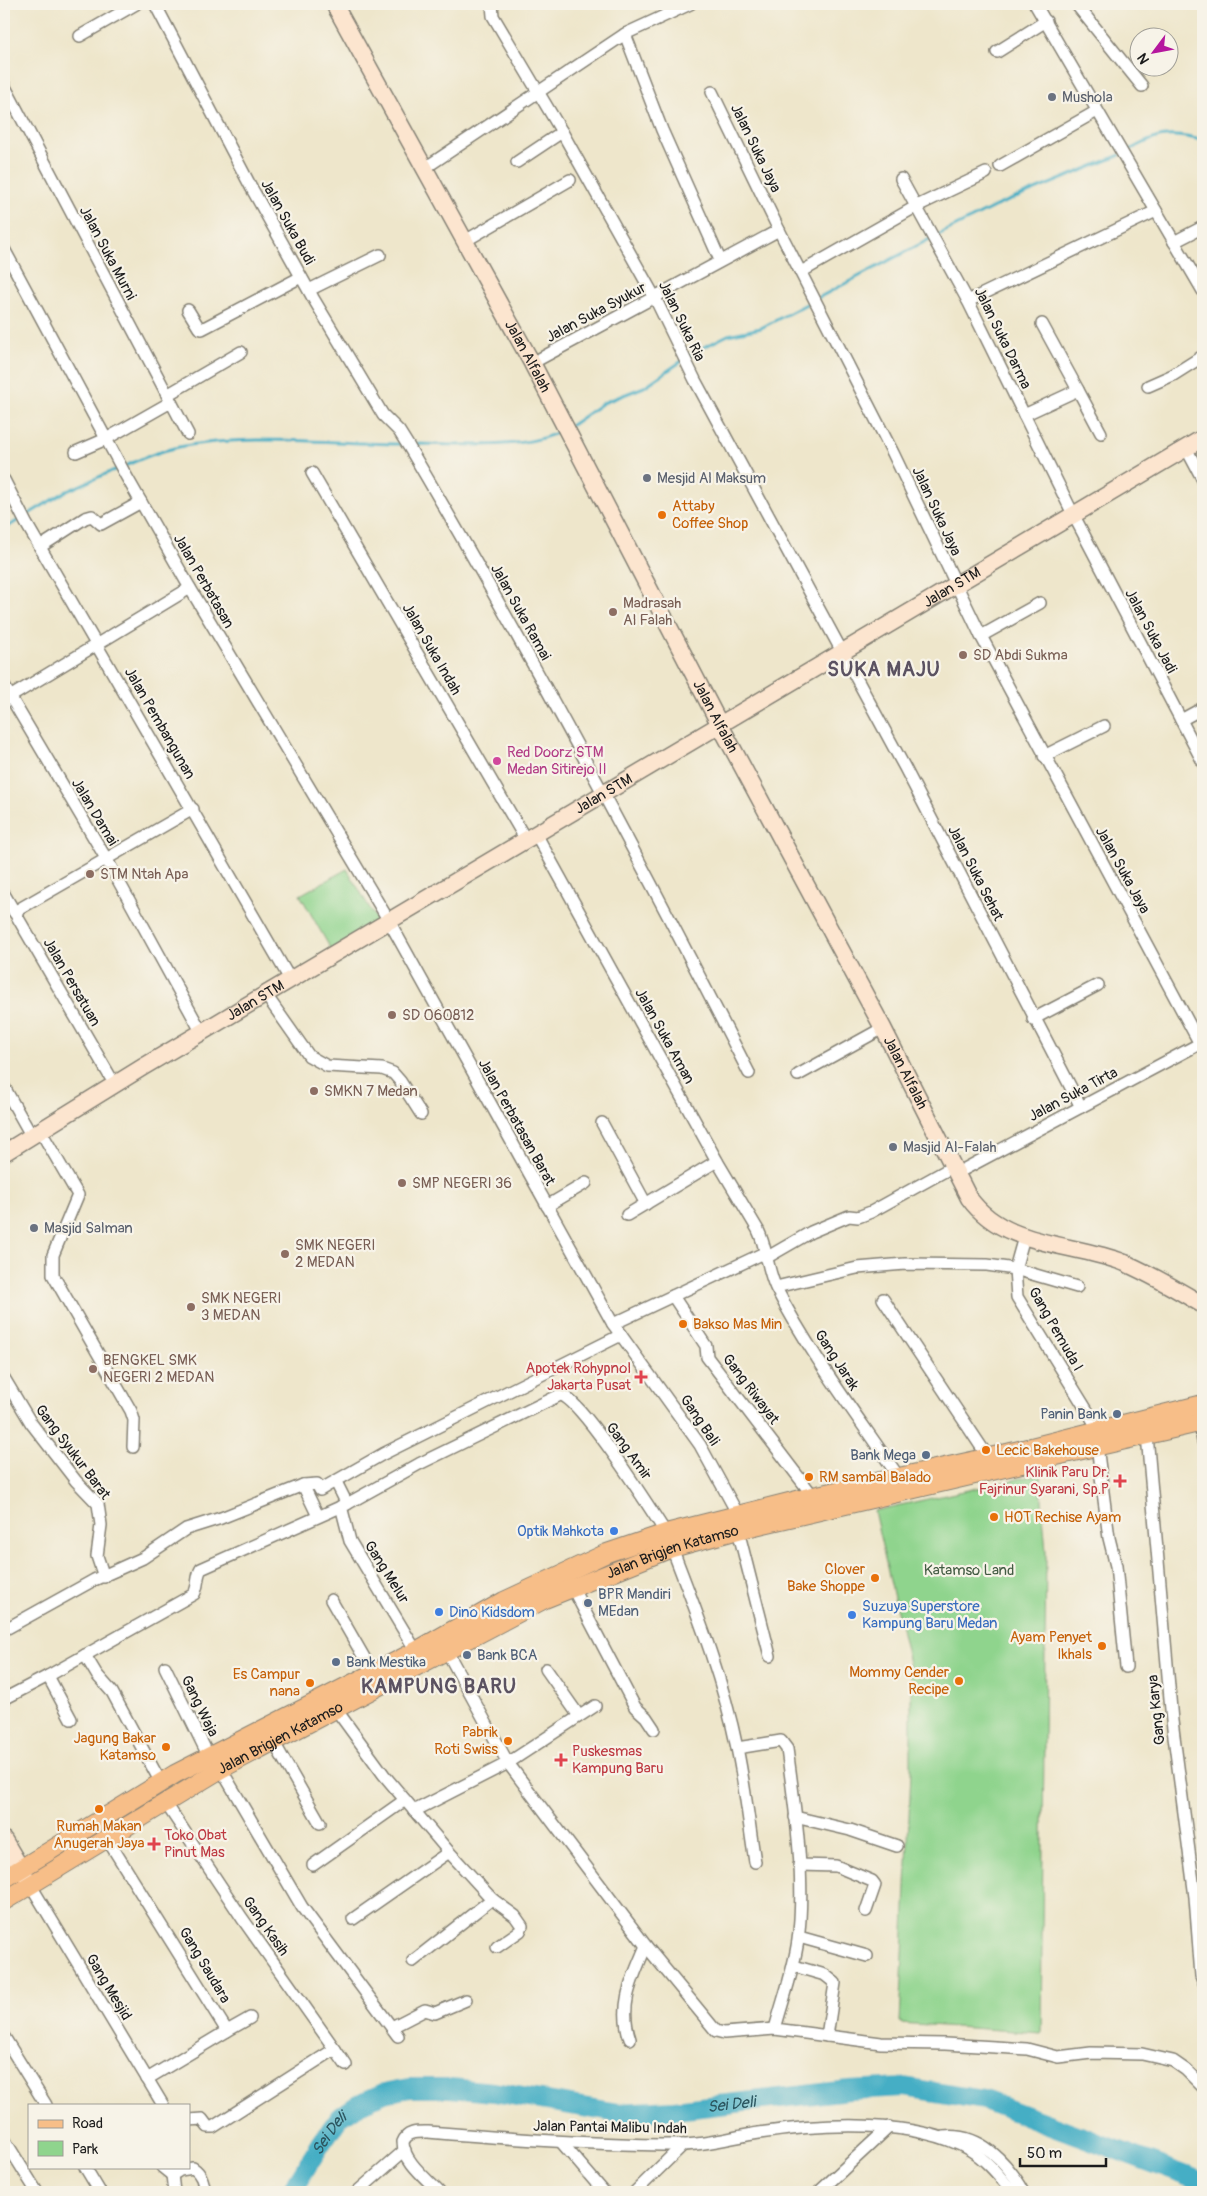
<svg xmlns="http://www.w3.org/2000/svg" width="1207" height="2196" font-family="Pangolin,sans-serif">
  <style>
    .green { fill: #8fd48d; stroke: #567854 }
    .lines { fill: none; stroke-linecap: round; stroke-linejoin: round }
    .stream { stroke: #45aec5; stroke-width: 3 }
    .river { stroke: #45aec5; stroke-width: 20 }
    .street-casing { stroke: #858174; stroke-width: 14 }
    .secondary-casing { stroke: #858174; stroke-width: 19 }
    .primary-casing { stroke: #858174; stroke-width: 20 }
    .street { stroke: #fff; stroke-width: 11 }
    .secondary { stroke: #fce5cf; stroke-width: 16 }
    .primary { stroke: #f7be88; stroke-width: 18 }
    .worship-dot { fill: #6b7280; stroke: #f7f3e8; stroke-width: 2 }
    .food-dot { fill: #e8710a; stroke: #f7f3e8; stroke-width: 2 }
    .education-dot { fill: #8d6e63; stroke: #f7f3e8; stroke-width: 2 }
    .hotel-dot { fill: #d1479c; stroke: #f7f3e8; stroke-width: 2 }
    .health-dot { fill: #e0444e; stroke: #f7f3e8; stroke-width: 2 }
    .service-dot { fill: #5c6f8a; stroke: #f7f3e8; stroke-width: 2 }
    .shop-dot { fill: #3f7fe0; stroke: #f7f3e8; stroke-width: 2 }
    .labels { text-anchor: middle; stroke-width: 4.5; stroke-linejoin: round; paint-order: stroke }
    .worship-label { font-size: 15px; fill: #5b616d; stroke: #f7f3e8; text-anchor: start }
    .street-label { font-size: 15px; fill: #1c1c1c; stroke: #f7f3e8 }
    .food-label { font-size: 15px; fill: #c56008; stroke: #f7f3e8; text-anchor: end }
    .education-label { font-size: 15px; fill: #785e54; stroke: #f7f3e8; text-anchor: start }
    .hotel-label { font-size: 15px; fill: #b23c85; stroke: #f7f3e8; text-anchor: start }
    .health-label { font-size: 15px; fill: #be3a42; stroke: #f7f3e8; text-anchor: end }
    .service-label { font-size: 15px; fill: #4e5e75; stroke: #f7f3e8; text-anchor: start }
    .shop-label { font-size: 15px; fill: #366cbe; stroke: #f7f3e8; text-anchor: start }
    .park-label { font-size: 15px; fill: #445c44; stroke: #f7f3e8 }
    .water-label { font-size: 16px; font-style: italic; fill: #2c5660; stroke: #f7f3e8 }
    .district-label { font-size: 20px; font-weight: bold; letter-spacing: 1px; fill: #5b5261; stroke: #f7f3e8 }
  </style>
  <rect width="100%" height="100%" fill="#f7f3e8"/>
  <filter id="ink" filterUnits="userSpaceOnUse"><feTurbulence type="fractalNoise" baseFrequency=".02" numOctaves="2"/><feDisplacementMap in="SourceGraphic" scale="10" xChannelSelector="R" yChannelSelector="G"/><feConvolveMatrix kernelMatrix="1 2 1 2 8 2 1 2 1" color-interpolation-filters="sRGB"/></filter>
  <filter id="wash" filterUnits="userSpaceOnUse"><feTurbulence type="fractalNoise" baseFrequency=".0096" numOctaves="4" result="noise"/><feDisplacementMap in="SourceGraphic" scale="20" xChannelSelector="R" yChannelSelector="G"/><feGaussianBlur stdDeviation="1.12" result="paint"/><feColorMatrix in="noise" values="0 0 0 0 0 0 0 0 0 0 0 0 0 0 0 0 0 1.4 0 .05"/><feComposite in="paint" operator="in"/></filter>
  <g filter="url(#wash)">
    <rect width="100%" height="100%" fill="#eee6cb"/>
    <!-- green -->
    <g class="green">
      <path d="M347 869 379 924 332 951 300 895Z"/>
      <path d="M1040 1474 1046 1552 1041 2033 900 2023 911 1771V1672L874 1511Z"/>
    </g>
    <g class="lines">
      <!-- stream -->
      <g class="stream">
        <path d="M1126 152C1161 133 1165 133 1203 140"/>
        <path d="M936 236 996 206 1120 155"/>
        <path d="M570 426 603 403 644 387 698 350 728 335 761 328 930 239"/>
        <path d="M411 444C453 444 527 451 562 430"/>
        <path d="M125 466C142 458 160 451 179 447 250 433 332 444 405 444"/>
        <path d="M4 529 65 492 119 468"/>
      </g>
      <!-- river -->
      <path class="river" id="s1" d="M291 2192 322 2142 339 2118 359 2104 384 2093 410 2088H450L494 2092 618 2113 675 2110 849 2090 904 2087 984 2100 1203 2182"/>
    </g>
  </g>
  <g filter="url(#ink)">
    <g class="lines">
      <defs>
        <g id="street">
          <path d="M155 4 251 187 313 298 383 415 399 431 409 447C530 652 641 861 749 1073"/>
          <path d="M492 4 493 16 562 132 655 298 695 380 905 768 1081 1107"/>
          <path d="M1035 4 1203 291"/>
          <path d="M1076 4 1142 86"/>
          <path d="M625 34 690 4"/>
          <path d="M80 36 136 4"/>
          <path d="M997 52 1046 21"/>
          <path d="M4 85 188 434"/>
          <path d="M712 92 779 230 893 453 981 636 1200 1044"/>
          <path d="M517 162 562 132"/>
          <path d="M1000 166 1097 111"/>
          <path d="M425 168 625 34 662 130 720 260"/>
          <path d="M901 179 968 301 1073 514 1203 762"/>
          <path d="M465 241 570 180"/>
          <path d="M1174 242 1203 227"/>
          <path d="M4 249 125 474 190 588 389 921 613 1324 700 1445 741 1520"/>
          <path d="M801 272 917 206 986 173"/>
          <path d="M309 290 380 255"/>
          <path d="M968 301 1156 211"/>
          <path d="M188 310 199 328 202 329 301 277"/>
          <path d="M532 363 779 230"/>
          <path d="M1148 386 1173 375 1203 356"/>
          <path d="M1078 390 1101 433"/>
          <path d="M167 395 241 352"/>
          <path d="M1024 415 1078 390 1042 324"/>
          <path d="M1186 448 1203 480"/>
          <path d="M76 452 106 439 171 402"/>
          <path d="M312 473 526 840"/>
          <path d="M4 480 26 523 291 981"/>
          <path d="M40 547 85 518 92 516 101 524 141 502"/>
          <path d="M981 636 1040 603"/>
          <path d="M4 686 107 860 202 1033"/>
          <path d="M5 700 190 588"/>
          <path d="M1181 720 1203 708"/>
          <path d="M1044 756 1104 726"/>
          <path d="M536 834 717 1161 758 1230C767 1248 767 1269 776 1288 810 1354 856 1414 898 1476"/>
          <path d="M4 894 115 1085"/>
          <path d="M14 912 193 809"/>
          <path d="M266 995 309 1056 327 1066 382 1069 393 1073 400 1081 421 1114"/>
          <path d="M1033 1019 1098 985"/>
          <path d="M798 1075 883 1028"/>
          <path d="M4 1087 31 1135"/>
          <path d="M602 1123 646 1204"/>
          <path d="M40 1130 78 1195 53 1255V1275L131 1411 134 1420 133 1447"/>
          <path d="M957 1173 1203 1042"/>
          <path d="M547 1206 586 1183"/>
          <path d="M627 1215 717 1161"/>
          <path d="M1024 1237 1015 1269 1017 1297 1099 1430"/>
          <path d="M766 1258 811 1232 849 1216 858 1217 871 1212 954 1166"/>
          <path d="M776 1287 857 1268 905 1264 987 1265 1015 1269 1077 1287"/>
          <path d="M673 1296 706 1346 707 1357 813 1496"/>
          <path d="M883 1299 988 1457"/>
          <path d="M613 1324 764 1253"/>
          <path d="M4 1378 31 1423 76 1481 98 1504 101 1525 97 1556 104 1577"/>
          <path d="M1200 1423 1203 1442"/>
          <path d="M1147 1435 1172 1721 1195 1897 1201 1976 1203 1981"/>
          <path d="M1097 1446 1109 1538 1116 1566 1126 1667"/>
          <path d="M336 1482 347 1504"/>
          <path d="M303 1485 318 1516"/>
          <path d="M341 1506 350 1541 416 1651"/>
          <path d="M738 1530 770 1656"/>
          <path d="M672 1548C697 1613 723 1679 737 1748 745 1786 749 1824 755 1862"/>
          <path d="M572 1587 635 1707 646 1717 654 1729"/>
          <path d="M331 1600 373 1673"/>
          <path d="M4 1630 94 1580 143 1558 186 1529 221 1518 303 1485 317 1484 320 1490 325 1487 383 1454 621 1335"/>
          <path d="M444 1646 508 1763 646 1946 716 2031 724 2033 775 2029 881 2043 945 2044 1027 2049 1058 2057 1091 2053 1142 2054 1173 2061 1186 2070 1203 2087"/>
          <path d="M85 1655 97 1675 112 1692 161 1783"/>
          <path d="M165 1667 209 1757"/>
          <path d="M546 1669 579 1716"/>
          <path d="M48 1676 71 1719"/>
          <path d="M4 1699 48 1676 194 1594C199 1585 196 1577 201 1569L347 1504 419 1464 560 1395C578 1394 653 1513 666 1533"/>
          <path d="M335 1708 384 1775 449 1852 492 1899 515 1916 522 1926 520 1931 497 1947"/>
          <path d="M273 1741 320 1823"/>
          <path d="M737 1748 781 1741 787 1749C795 1808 806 1881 798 1940 794 1970 783 1999 775 2029"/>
          <path d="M221 1769 302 1907 398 2036"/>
          <path d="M165 1802 242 1918 346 2065"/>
          <path d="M414 1811 508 1763 595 1706"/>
          <path d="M795 1817 850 1830 897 1846"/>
          <path d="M106 1837 227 2031 147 2079"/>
          <path d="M313 1865 405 1800"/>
          <path d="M799 1865 836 1866 872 1881 875 1885 866 1911"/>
          <path d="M30 1884 163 2105"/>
          <path d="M353 1919 449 1852"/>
          <path d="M799 1937 867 1956"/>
          <path d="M413 1961 492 1899"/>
          <path d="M794 1966 825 1975 835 1983 827 2036"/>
          <path d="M392 2027 425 2010 435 2013 466 2000"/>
          <path d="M227 2031 250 2018"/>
          <path d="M4 2037 46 2105"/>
          <path d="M630 2039C618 2005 633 1977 646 1946"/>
          <path d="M189 2120 202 2119 208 2127H213L335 2049"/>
          <path d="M944 2137C980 2133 1007 2162 1024 2192"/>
          <path d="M4 2139 37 2192"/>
          <path d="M562 2143 604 2192"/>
          <path d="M85 2167 100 2192"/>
          <path d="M162 2167 172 2175 180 2170 193 2168C202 2174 204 2182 204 2192"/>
          <path d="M172 2175 174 2192"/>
          <path d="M357 2192 405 2150"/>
          <path d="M439 2192C427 2179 403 2161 403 2142 407 2131 418 2132 428 2132 512 2139 596 2145 681 2145 706 2145 733 2137 759 2133 821 2124 914 2118 970 2150 987 2160 1000 2177 1013 2192"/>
          <path d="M635 2192 683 2145"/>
          <path d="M819 2192 889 2127"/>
        </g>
        <g id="secondary">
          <path id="s2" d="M334 4 532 363 720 725 883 1028 969 1198C1005 1248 1072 1242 1125 1263 1152 1275 1178 1290 1203 1305"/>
          <path id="s3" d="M4 1153 143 1067 1203 438"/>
          <path d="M4 1840 30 1884"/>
        </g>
        <g id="primary">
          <path d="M4 1879 175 1774 416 1651 504 1601 607 1553 666 1533 813 1496 1003 1454 1203 1404"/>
          <path id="s4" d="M4 1901 221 1769 545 1599 672 1548 738 1530 1203 1422"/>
        </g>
      </defs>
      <!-- street casing -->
      <use href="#street" class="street-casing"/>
      <!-- secondary casing -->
      <use href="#secondary" class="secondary-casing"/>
      <!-- primary casing -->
      <use href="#primary" class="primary-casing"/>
      <!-- street -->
      <use href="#street" class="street"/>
      <!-- secondary -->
      <use href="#secondary" class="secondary"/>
      <!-- primary -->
      <use href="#primary" class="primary"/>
    </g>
  </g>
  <!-- markers -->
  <g class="worship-dot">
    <circle cx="1052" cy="97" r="5"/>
    <circle cx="647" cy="478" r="5"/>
    <circle cx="893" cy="1147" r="5"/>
    <circle cx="34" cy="1228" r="5"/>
  </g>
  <g class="food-dot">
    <circle cx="662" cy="515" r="5"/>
    <circle cx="683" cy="1324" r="5"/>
    <circle cx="986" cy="1450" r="5"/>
    <circle cx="809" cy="1477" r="5"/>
    <circle cx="994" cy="1517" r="5"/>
    <circle cx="875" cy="1578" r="5"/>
    <circle cx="1102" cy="1646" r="5"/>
    <circle cx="959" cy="1681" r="5"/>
    <circle cx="310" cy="1683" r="5"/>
    <circle cx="508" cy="1741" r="5"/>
    <circle cx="166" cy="1747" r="5"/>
    <circle cx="99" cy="1809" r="5"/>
  </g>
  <g class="education-dot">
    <circle cx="613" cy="612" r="5"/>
    <circle cx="963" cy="655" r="5"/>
    <circle cx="90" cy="874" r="5"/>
    <circle cx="392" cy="1015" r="5"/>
    <circle cx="314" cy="1091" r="5"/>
    <circle cx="402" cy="1183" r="5"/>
    <circle cx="285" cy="1254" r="5"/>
    <circle cx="191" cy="1307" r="5"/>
    <circle cx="93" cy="1369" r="5"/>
  </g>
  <circle class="hotel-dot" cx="497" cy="761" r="5"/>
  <g class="health-dot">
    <path d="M638.5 1369.5h5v5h5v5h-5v5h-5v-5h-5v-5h5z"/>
    <path d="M1117.5 1473.5h5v5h5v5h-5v5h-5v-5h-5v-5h5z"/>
    <path d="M558.5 1752.5h5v5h5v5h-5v5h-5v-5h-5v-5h5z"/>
    <path d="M151.5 1836.5h5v5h5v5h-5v5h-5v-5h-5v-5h5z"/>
  </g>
  <g class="service-dot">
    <circle cx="1117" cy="1414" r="5"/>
    <circle cx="926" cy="1455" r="5"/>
    <circle cx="588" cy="1603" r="5"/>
    <circle cx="467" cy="1655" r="5"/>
    <circle cx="336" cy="1662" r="5"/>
  </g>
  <g class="shop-dot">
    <circle cx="614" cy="1531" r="5"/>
    <circle cx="439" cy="1612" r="5"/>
    <circle cx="852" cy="1615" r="5"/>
  </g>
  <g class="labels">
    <!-- worship labels -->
    <g class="worship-label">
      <text x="1062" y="102">Mushola</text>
      <text x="657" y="483">Mesjid Al Maksum</text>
      <text x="903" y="1152">Masjid Al-Falah</text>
      <text x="44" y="1233">Masjid Salman</text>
    </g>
    <!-- street labels -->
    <g class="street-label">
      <text transform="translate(756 148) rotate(64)" y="5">Jalan Suka Jaya</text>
      <text transform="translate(288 222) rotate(61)" y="5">Jalan Suka Budi</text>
      <text transform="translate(108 253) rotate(62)" y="5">Jalan Suka Murni</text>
      <text transform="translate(596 312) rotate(-28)" y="5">Jalan Suka Syukur</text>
      <text transform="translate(682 321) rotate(64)" y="5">Jalan Suka Ria</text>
      <text transform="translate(1003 338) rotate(64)" y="5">Jalan Suka Darma</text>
      <text dy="5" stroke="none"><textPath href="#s2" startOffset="402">Jalan Alfalah</textPath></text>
      <text transform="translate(937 511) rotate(65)" y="5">Jalan Suka Jaya</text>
      <text transform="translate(204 581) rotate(60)" y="5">Jalan Perbatasan</text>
      <text dy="5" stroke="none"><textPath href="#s3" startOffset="1104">Jalan STM</textPath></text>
      <text transform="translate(521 612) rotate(61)" y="5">Jalan Suka Ramai</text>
      <text transform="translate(1151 631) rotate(62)" y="5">Jalan Suka Jadi</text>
      <text transform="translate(432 649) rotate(60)" y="5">Jalan Suka Indah</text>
      <text dy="5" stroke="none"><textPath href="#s2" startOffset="808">Jalan Alfalah</textPath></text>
      <text transform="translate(160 723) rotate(60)" y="5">Jalan Pembangunan</text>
      <text dy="5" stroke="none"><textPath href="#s3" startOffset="699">Jalan STM</textPath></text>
      <text transform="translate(95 812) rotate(59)" y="5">Jalan Damai</text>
      <text transform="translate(1123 870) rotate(61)" y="5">Jalan Suka Jaya</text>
      <text transform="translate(976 873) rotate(63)" y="5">Jalan Suka Sehat</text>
      <text transform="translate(72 982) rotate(60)" y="5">Jalan Persatuan</text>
      <text dy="5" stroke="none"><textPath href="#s3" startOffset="294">Jalan STM</textPath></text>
      <text transform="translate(665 1036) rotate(61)" y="5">Jalan Suka Aman</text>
      <text dy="5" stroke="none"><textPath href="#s2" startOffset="1212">Jalan Alfalah</textPath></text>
      <text transform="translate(1073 1094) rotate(-28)" y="5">Jalan Suka Tirta</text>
      <text transform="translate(517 1122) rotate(61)" y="5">Jalan Perbatasan Barat</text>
      <text transform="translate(1056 1329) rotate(60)" y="5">Gang Pemuda I</text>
      <text transform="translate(837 1360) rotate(57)" y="5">Gang Jarak</text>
      <text transform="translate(751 1389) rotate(53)" y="5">Gang Riwayat</text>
      <text transform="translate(700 1420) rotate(56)" y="5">Gang Bali</text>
      <text transform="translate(629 1451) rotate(54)" y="5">Gang Amir</text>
      <text transform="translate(73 1452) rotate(53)" y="5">Gang Syukur Barat</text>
      <text dy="5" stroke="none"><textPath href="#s4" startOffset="756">Jalan Brigjen Katamso</textPath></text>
      <text transform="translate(387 1572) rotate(58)" y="5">Gang Melur</text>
      <text transform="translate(200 1706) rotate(64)" y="5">Gang Waja</text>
      <text transform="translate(1156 1710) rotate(-96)" y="5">Gang Karya</text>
      <text dy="5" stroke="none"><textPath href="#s4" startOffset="321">Jalan Brigjen Katamso</textPath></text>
      <text transform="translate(266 1926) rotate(55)" y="5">Gang Kasih</text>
      <text transform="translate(205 1965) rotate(59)" y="5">Gang Saudara</text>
      <text transform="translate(109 1987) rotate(59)" y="5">Gang Mesjid</text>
      <text transform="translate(610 2127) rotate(1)" y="5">Jalan Pantai Malibu Indah</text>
    </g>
    <!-- food labels -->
    <g class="food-label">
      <text x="672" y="511" text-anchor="start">Attaby<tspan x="672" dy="17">Coffee Shop</tspan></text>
      <text x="693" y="1329" text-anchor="start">Bakso Mas Min</text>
      <text x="996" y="1455" text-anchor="start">Lecic Bakehouse</text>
      <text x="819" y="1482" text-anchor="start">RM sambal Balado</text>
      <text x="1004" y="1522" text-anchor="start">HOT Rechise Ayam</text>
      <text x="865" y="1574">Clover<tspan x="865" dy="17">Bake Shoppe</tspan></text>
      <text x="1092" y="1642">Ayam Penyet<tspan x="1092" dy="17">Ikhals</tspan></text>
      <text x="949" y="1677">Mommy Cender<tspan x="949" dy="17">Recipe</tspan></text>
      <text x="300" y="1679">Es Campur<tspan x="300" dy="17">nana</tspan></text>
      <text x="498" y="1737">Pabrik<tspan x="498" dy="17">Roti Swiss</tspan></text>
      <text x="156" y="1743">Jagung Bakar<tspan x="156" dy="17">Katamso</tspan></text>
      <text x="99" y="1831" text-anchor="middle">Rumah Makan<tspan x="99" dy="17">Anugerah Jaya</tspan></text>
    </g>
    <!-- education labels -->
    <g class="education-label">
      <text x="623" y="608">Madrasah<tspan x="623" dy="17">Al Falah</tspan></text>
      <text x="973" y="660">SD Abdi Sukma</text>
      <text x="100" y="879">STM Ntah Apa</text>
      <text x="402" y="1020">SD 060812</text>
      <text x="324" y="1096">SMKN 7 Medan</text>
      <text x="412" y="1188">SMP NEGERI 36</text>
      <text x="295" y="1250">SMK NEGERI<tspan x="295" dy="17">2 MEDAN</tspan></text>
      <text x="201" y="1303">SMK NEGERI<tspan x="201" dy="17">3 MEDAN</tspan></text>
      <text x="103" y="1365">BENGKEL SMK<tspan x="103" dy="17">NEGERI 2 MEDAN</tspan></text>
    </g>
    <!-- hotel labels -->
    <g class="hotel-label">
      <text x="507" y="757">Red Doorz STM<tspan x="507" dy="17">Medan Sitirejo II</tspan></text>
    </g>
    <!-- health labels -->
    <g class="health-label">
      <text x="631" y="1373">Apotek Rohypnol<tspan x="631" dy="17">Jakarta Pusat</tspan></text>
      <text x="1109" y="1477">Klinik Paru Dr.<tspan x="1109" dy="17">Fajrinur Syarani, Sp.P</tspan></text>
      <text x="572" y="1756" text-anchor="start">Puskesmas<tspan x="572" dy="17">Kampung Baru</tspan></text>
      <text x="164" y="1840" text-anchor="start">Toko Obat<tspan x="164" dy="17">Pinut Mas</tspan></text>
    </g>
    <!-- service labels -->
    <g class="service-label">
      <text x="1107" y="1419" text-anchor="end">Panin Bank</text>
      <text x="916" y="1460" text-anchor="end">Bank Mega</text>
      <text x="598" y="1599">BPR Mandiri<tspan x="598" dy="17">MEdan</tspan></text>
      <text x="477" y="1660">Bank BCA</text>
      <text x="346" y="1667">Bank Mestika</text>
    </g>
    <!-- shop labels -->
    <g class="shop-label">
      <text x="604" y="1536" text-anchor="end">Optik Mahkota</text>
      <text x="862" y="1611">Suzuya Superstore<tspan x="862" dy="17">Kampung Baru Medan</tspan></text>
      <text x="449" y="1617">Dino Kidsdom</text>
    </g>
    <!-- park labels -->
    <g class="park-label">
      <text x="969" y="1575">Katamso Land</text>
    </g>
    <!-- water labels -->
    <g class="water-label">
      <text dy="6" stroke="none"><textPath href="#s1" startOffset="490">Sei Deli</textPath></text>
      <text dy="6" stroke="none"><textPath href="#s1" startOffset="70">Sei Deli</textPath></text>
    </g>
    <!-- district labels -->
    <g class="district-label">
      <text x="884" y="676">SUKA MAJU</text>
      <text x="439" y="1693">KAMPUNG BARU</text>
    </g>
  </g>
  <!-- margin -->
  <rect width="1207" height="2196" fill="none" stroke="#f7f3e8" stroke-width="20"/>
  <!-- legend -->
  <rect x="28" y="2104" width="162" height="65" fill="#f7f3e8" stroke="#9f9d96"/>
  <rect x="38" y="2120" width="25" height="8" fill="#f7be88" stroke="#9f9d96"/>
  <text x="72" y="2128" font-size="15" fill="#1c1c1c">Road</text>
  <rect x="38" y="2141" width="25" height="15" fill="#8fd48d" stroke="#9f9d96"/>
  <text x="72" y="2154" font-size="15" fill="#1c1c1c">Park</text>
  <!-- north arrow -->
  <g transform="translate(1154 52) rotate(238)"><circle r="24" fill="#f7f3e8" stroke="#9f9d96"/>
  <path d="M0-4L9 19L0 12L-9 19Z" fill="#b5179e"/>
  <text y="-8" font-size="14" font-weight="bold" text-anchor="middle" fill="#1c1c1c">N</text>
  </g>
  <!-- scale -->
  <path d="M1020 2158v8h86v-8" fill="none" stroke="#1c1c1c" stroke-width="2.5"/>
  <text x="1027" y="2158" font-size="15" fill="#1c1c1c" stroke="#f7f3e8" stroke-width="4" paint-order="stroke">50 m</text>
</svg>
